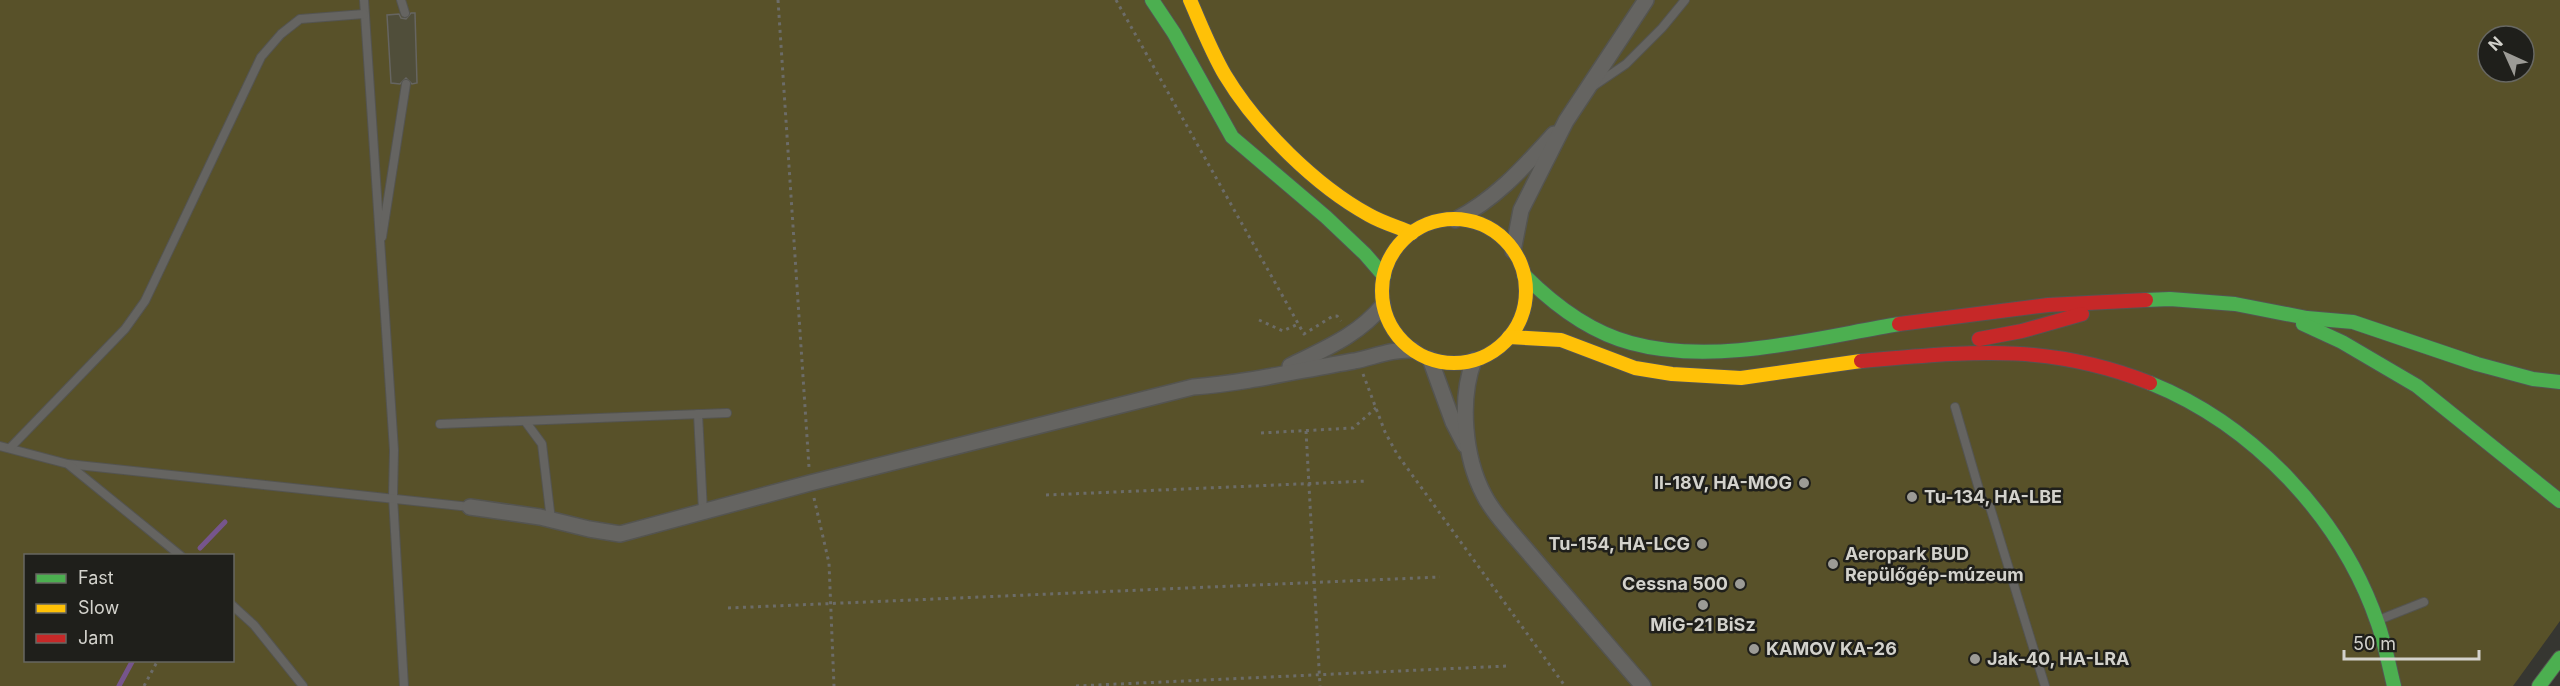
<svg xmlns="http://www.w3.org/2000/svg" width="2560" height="686" font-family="Inter,sans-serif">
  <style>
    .green { fill: #585129; fill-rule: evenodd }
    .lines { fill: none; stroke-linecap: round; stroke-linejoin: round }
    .stream { stroke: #76558c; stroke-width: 5 }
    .building { fill: #504e3a; stroke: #666561; stroke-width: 1.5 }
    .lane-casing { stroke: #545450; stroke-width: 10 }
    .street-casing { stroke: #545450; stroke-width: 18 }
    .fast-casing { stroke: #545450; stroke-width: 16 }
    .slow-casing { stroke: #545450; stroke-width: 16 }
    .jam-casing { stroke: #545450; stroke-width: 16 }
    .path { stroke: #6c6c68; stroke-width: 3; stroke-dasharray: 3 4.5; stroke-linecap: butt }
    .lane { stroke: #656461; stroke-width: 8 }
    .street { stroke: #656461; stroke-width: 15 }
    .fast { stroke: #4caf50; stroke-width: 14 }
    .slow { stroke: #ffc107; stroke-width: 14 }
    .jam { stroke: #c62828; stroke-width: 14 }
    .poi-dot { fill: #9c9b96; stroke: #1f1f1b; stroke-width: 2 }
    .labels { text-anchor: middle; stroke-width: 5; stroke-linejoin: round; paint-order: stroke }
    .poi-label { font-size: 18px; font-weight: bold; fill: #d3d2cc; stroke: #1f1f1b; text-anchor: start }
  </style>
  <rect width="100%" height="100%" fill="#363631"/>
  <!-- green -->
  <path class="green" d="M0 0H2560V621L2513 686H0ZM2488 36H2524V72H2488ZM26 556H232V660H26Z"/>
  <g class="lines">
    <!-- stream -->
    <g class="stream">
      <path d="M200 548 225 522"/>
      <path d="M119 686 133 660"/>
    </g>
  </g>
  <!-- building -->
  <path class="building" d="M411 13H415L417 83 412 84 406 78 400 84 391 83 387 15 399 14 401 18 406 19Z"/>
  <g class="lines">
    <defs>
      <g id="lane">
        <path d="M364 0 394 450 393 497 404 686"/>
        <path d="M401 0 405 13"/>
        <path d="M1595 85 1626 64 1662 28 1685 0"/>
        <path d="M382 237 406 84"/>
        <path d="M1955 407 1983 503 1990 507 2045 686"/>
        <path d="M698 414 703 511"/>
        <path d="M525 421 542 444 551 520"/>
        <path d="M440 424 727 413"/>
        <path d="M0 446 68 464 470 507"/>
        <path d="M10 448 125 329 145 301 261 57 281 34 300 19 364 14"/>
        <path d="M69 465 181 556"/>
        <path d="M232 605 254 625 303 686"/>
        <path d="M2381 619 2424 602"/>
      </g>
      <g id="street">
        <path d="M1455 220C1496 199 1524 167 1554 134"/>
        <path d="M1513 251 1521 210 1566 121 1646 0"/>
        <path d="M1430 359 1453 422 1465 445"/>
        <path d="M1474 360C1459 400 1464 457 1484 495 1491 509 1501 520 1511 532L1643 686"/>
        <path d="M1290 366C1324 349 1359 335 1383 305"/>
        <path d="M470 507 540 517 589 529 620 534 810 483 1193 387C1247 383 1300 370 1354 361 1374 357 1391 349 1413 350"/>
      </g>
      <g id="fast">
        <path d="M1152 0 1174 33 1232 137 1326 217 1365 254 1384 276"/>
        <path d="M1524 275C1554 305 1589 332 1631 343 1715 366 1815 338 1899 324"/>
        <path d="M2146 300 2170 299 2235 304 2307 318 2353 322 2477 364 2533 379 2560 382"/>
        <path d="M2303 324 2342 342 2417 386 2560 501"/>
        <path d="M2150 383C2254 425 2342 518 2378 624 2385 644 2389 666 2394 686"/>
        <path d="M2539 686 2560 658"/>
      </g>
      <g id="slow">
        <path d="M1190 0C1201 25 1211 51 1225 75 1257 128 1316 186 1369 215 1383 223 1398 227 1412 233"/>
        <circle cx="1454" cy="291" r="72"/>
        <path d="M1509 337 1561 340 1635 368 1672 374 1741 378 1861 361"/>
      </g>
      <g id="jam">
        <path d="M1899 324 2048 305 2146 300"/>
        <path d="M1979 339 2022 331 2082 314"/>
        <path d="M1861 361C1969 352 2046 342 2150 383"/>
      </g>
    </defs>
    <!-- lane casing -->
    <use href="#lane" class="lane-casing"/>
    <!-- street casing -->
    <use href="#street" class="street-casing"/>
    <!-- fast casing -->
    <use href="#fast" class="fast-casing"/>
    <!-- slow casing -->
    <use href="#slow" class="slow-casing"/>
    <!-- jam casing -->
    <use href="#jam" class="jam-casing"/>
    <!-- path -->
    <g class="path">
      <path d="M778 0 809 467"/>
      <path d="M1116 0 1304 334 1333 316H1337L1341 321"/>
      <path d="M1259 320 1283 331 1298 324"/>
      <path d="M1363 374 1385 432 1397 454 1565 686"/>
      <path d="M1306 431 1320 686"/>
      <path d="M1261 433 1353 428 1376 408"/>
      <path d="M1046 495 1368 481"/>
      <path d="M814 498 829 563 834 686"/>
      <path d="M728 608 1440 577"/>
      <path d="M144 686 158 660"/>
      <path d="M1076 686 1507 666"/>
    </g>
    <!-- lane -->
    <use href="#lane" class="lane"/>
    <!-- street -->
    <use href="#street" class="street"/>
    <!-- fast -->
    <use href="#fast" class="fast"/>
    <!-- slow -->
    <use href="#slow" class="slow"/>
    <!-- jam -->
    <use href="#jam" class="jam"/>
  </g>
  <!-- markers -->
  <g class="poi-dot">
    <circle cx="1804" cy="483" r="6"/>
    <circle cx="1912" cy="497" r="6"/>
    <circle cx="1702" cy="544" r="6"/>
    <circle cx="1833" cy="564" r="6"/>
    <circle cx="1740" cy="584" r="6"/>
    <circle cx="1703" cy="605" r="6"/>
    <circle cx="1754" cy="649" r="6"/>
    <circle cx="1975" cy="659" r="6"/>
  </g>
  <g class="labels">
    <!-- poi labels -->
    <g class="poi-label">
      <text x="1792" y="489" text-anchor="end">Il-18V, HA-MOG</text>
      <text x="1924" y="503">Tu-134, HA-LBE</text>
      <text x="1690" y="550" text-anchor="end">Tu-154, HA-LCG</text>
      <text x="1845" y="560">Aeropark BUD<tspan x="1845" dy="21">Repülőgép-múzeum</tspan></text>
      <text x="1728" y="590" text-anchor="end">Cessna 500</text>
      <text x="1703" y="631" text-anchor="middle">MiG-21 BiSz</text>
      <text x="1766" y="655">KAMOV KA-26</text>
      <text x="1987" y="665">Jak-40, HA-LRA</text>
    </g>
  </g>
  <!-- legend -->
  <rect x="24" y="554" width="210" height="108" fill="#1f1f1b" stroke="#676762" stroke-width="1.5"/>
  <rect x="36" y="574" width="30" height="9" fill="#4caf50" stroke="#676762" stroke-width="1.5"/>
  <text x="78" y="584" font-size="18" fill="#d3d2cc">Fast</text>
  <rect x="36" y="604" width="30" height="9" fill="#ffc107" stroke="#676762" stroke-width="1.5"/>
  <text x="78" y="614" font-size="18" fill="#d3d2cc">Slow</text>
  <rect x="36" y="634" width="30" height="9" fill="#c62828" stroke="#676762" stroke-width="1.5"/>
  <text x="78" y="644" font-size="18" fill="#d3d2cc">Jam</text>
  <!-- north arrow -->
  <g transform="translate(2506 54) rotate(315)"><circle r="28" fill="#1f1f1b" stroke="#676762" stroke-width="1.5"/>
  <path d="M0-4.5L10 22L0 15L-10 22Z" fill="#9c9b96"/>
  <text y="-9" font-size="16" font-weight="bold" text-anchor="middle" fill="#d3d2cc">N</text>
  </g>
  <!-- scale -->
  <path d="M2344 650v9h135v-9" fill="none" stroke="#d3d2cc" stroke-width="3"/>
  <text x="2353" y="650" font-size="18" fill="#d3d2cc" stroke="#1f1f1b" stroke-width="4.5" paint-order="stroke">50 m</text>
</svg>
